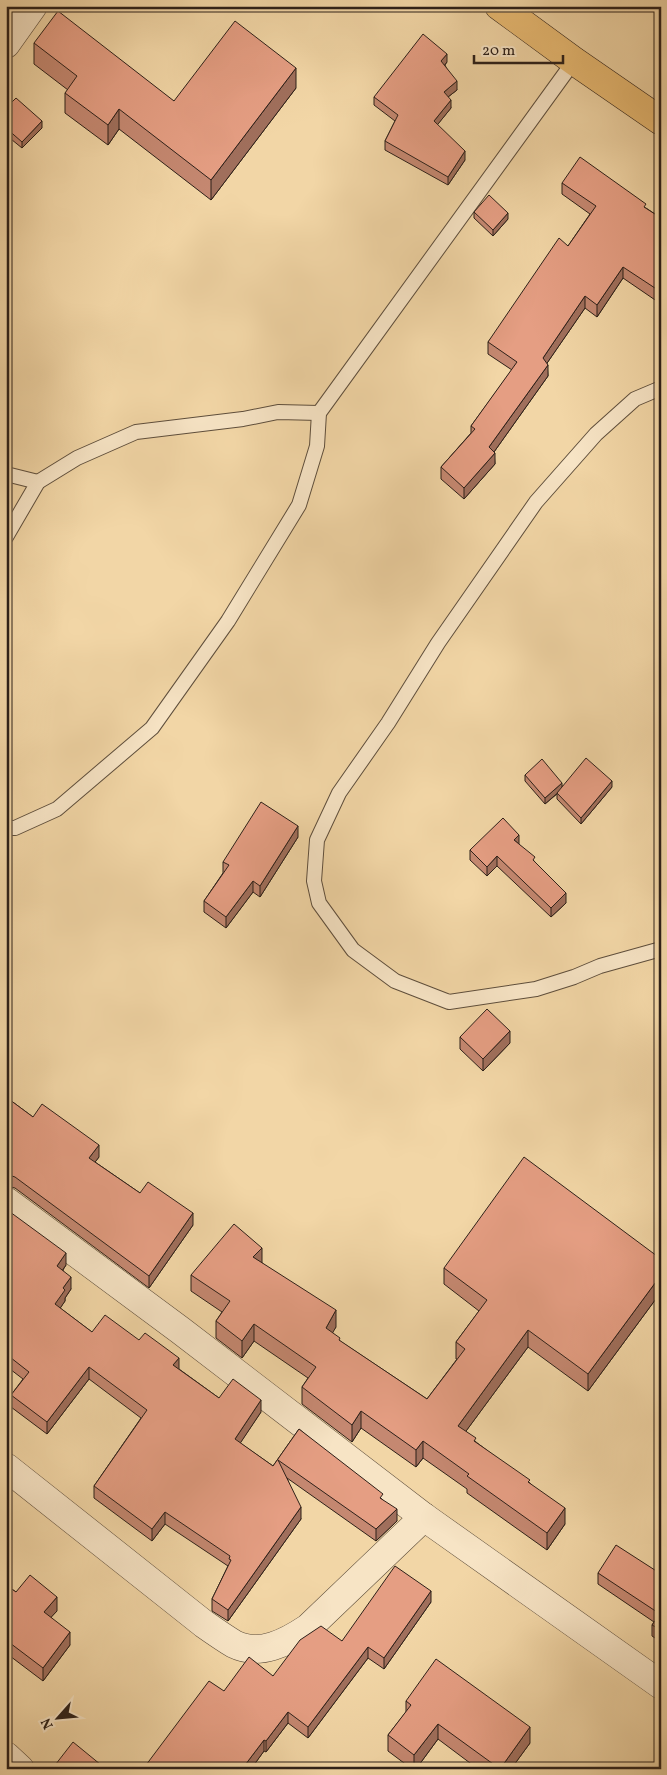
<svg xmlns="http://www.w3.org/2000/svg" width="667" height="1775" font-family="Vollkorn,serif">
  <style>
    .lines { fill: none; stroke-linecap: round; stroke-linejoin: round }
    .service-casing { stroke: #5e4e3c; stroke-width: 16 }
    .minor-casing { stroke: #5e4e3c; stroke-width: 29 }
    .primary-casing { stroke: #2d2019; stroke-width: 29 }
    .service { stroke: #f7e4c5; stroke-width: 14 }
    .minor { stroke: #f7e4c5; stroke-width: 28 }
    .primary { stroke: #e9bb73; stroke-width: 28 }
    .wall { fill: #c58871; stroke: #2d2019 }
    .shaded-wall { fill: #a06f5c; stroke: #2d2019 }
    .building { fill: #e59e83; stroke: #2d2019 }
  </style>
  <rect width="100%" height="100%" fill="#f2d6a6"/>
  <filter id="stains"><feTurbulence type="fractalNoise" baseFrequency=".004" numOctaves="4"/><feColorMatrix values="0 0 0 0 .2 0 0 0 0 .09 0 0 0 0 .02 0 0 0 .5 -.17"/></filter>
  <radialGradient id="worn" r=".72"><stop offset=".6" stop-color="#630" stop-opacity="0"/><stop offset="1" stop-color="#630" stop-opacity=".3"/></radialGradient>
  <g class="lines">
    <defs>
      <g id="service">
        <path d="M661 388 635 399 596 434 536 502 438 643 388 723 339 793 317 840 314 881 319 903 353 950 395 981 449 1002 536 989 574 977 600 966 661 949"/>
        <path d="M6 474 38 482"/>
        <path d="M6 537 38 482 77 458 136 432 243 419 278 412 319 413"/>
        <path d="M6 828H15L57 809 152 728 228 621 299 505 317 446 319 413 574 61"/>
      </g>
      <g id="minor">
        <path d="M6 44 33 6"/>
        <path d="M6 1201 180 1330 424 1517 661 1685"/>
        <path d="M6 1467 204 1624C214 1631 224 1638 234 1644 260 1657 287 1642 308 1628L424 1517"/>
        <path d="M6 1756 20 1769"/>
      </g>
      <path id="primary" d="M499 6 574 61 661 121"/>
    </defs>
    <!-- service casing -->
    <use href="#service" class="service-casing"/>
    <!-- minor casing -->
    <use href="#minor" class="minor-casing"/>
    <!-- primary casing -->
    <use href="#primary" class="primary-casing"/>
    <!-- service -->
    <use href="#service" class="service"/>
    <!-- minor -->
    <use href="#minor" class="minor"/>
    <!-- primary -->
    <use href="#primary" class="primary"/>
  </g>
  <!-- wall -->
  <g class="wall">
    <path d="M34 43 174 101 296 88 211 200 119 129 108 145 65 113V93L68 90 34 64Z"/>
    <path d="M447 62 445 65 457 90 448 97 451 108 437 125 465 160 448 185 385 150V141L395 121 374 105V97Z"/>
    <path d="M6 108 42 128 22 148 6 135Z"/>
    <path d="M562 183 646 208 661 218V304L623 278 597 317 585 308 547 363 548 376 494 452 495 464 464 499 441 479V467L471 433V426L512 370 488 354V342L568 246 590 214 562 194Z"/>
    <path d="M474 212 508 219 493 236 474 218Z"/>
    <path d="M525 775 562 786 612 787 581 824 557 799V794L545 804 525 781Z"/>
    <path d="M298 837 260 897 253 892 226 928 204 912V901L223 873V862Z"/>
    <path d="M519 844 535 862 566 903 551 917 497 866 487 876 470 860V850Z"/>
    <path d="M460 1037 510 1043 483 1071 460 1049Z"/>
    <path d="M6 1097 33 1117 99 1157 95 1162 140 1193 193 1225 149 1288 15 1188 6 1186Z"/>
    <path d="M6 1209 66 1265 63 1270 71 1289 65 1298V1301L60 1308 92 1332 179 1369 219 1398 261 1412 240 1443 273 1466 299 1429 383 1500 397 1521 376 1541 287 1478 301 1519 228 1621 212 1611V1599L228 1566 165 1524 152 1541 94 1498V1486L141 1418 89 1379 47 1434 11 1407V1395L23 1379 6 1366Z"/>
    <path d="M661 1259V1292L588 1391 528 1347 466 1431 476 1442 530 1483 565 1524 547 1550 467 1493V1489L423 1458 416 1467 361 1428 352 1442 302 1404V1387L308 1378 254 1341 242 1358 216 1338V1321L222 1312 191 1291V1275L262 1263 336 1327 332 1332 340 1341 427 1399 457 1359H456V1342L479 1311 444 1284V1268Z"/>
    <path d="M661 1414V1441L658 1439V1418Z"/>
    <path d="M598 1573 661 1574V1642L652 1636V1625L654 1622 598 1584Z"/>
    <path d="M6 1585 16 1592 57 1611 51 1617 70 1645 43 1681 6 1653Z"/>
    <path d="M431 1602 384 1669 368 1658 308 1738 288 1723 266 1752 264 1751 251 1769H143L224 1691 273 1676 342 1641Z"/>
    <path d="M406 1701 530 1743 511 1769H478L438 1739 416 1769H412L388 1751V1735L406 1712Z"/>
  </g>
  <!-- shaded-wall -->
  <g class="shaded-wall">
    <path d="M447 54V62L441 69V61Z"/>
    <path d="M296 68V88L211 200V180Z"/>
    <path d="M457 81V90L444 100V92Z"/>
    <path d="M451 100V108L434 129V121Z"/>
    <path d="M119 109V129L108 145V125Z"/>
    <path d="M42 121V128L22 148V142Z"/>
    <path d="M465 151V160L448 185V177Z"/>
    <path d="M508 213V219L493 236V230Z"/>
    <path d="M623 267V278L597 317V305Z"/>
    <path d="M585 296V308L543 369V358Z"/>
    <path d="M548 365V376L489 459V447Z"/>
    <path d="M495 453V464L464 499V488Z"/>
    <path d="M612 781V787L581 824V818Z"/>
    <path d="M562 783V789L545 804V798Z"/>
    <path d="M298 826V837L260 897V886Z"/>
    <path d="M519 835V844L514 840Z"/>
    <path d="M497 856V866L487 876V867Z"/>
    <path d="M253 881V892L226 928V917Z"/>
    <path d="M566 893V903L551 917V908Z"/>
    <path d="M510 1031V1043L483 1071V1059Z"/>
    <path d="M99 1145V1157L89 1170V1158Z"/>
    <path d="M193 1213V1225L149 1288V1276Z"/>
    <path d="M262 1248V1264L253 1257Z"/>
    <path d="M66 1253V1265L57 1278V1266Z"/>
    <path d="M661 1275V1292L588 1391V1374Z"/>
    <path d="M71 1277V1289L65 1298V1301L55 1316V1304L63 1288Z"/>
    <path d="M336 1310V1327L326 1344V1328Z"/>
    <path d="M254 1324V1341L242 1358V1341Z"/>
    <path d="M528 1330V1347L458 1442V1426Z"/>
    <path d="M179 1358V1370L173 1365Z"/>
    <path d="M89 1367V1379L47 1434V1422Z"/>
    <path d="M261 1400V1412L235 1451V1439Z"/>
    <path d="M361 1411V1428L352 1442V1425Z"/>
    <path d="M423 1441V1458L416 1467V1450Z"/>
    <path d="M301 1507V1519L228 1621V1610Z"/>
    <path d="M565 1508V1524L547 1550V1533Z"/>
    <path d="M397 1509V1521L376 1541V1529Z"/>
    <path d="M165 1512V1524L152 1541V1529Z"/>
    <path d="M431 1591V1602L384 1669V1658Z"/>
    <path d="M57 1597V1611L44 1625V1612Z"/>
    <path d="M70 1632V1645L43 1681V1668Z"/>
    <path d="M368 1647V1658L308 1738V1727Z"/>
    <path d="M288 1712V1723L266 1752V1741Z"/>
    <path d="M438 1724V1739L416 1769H414V1755Z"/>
    <path d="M530 1727V1743L511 1769H500Z"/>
    <path d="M264 1740V1751L251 1769H242Z"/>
  </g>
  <!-- building -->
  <g class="building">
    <path d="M58 11 174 101 235 21 296 68 211 180 119 109 108 125 65 93 77 76 34 43Z"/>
    <path d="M423 34 447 54 441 61 457 81 444 92 451 100 434 121 465 151 448 177 385 141 398 115 374 97Z"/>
    <path d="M16 98 42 121 22 142 6 128V108Z"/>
    <path d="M580 157 646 204 644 207 661 218V292L623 267 597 305 585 296 543 358 548 365 489 447 495 453 464 488 441 467 475 429 471 426 517 362 488 342 559 238 568 246 596 206 562 183Z"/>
    <path d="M489 195 508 213 493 230 474 212Z"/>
    <path d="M586 758 612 781 581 818 557 793Z"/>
    <path d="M542 759 562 783 545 798 525 775Z"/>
    <path d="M261 802 298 826 260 886 253 881 226 917 204 901 229 865 223 862Z"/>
    <path d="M503 818 519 835 514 840 535 857 533 860 566 893 551 908 497 856 487 867 470 850Z"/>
    <path d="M487 1009 510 1031 483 1059 460 1037Z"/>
    <path d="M6 1097 33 1117 42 1104 99 1145 89 1158 140 1193 148 1182 193 1213 149 1276 15 1177 6 1174Z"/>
    <path d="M524 1157 661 1259V1275L588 1374 528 1330 458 1426 476 1438 474 1441 530 1480 528 1482 565 1508 547 1533 467 1476 469 1474 423 1441 416 1450 361 1411 352 1425 302 1387 316 1367 254 1324 242 1341 216 1321 230 1301 191 1275 234 1224 262 1248 253 1257 336 1310 326 1328 340 1338 339 1340 427 1399 465 1349 456 1342 487 1300 444 1268Z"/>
    <path d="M6 1209 66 1253 57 1266 71 1277 63 1288 65 1290 55 1304 92 1332 105 1315 139 1340 145 1333 179 1358 173 1365 219 1398 233 1379 261 1400 235 1439 273 1466 299 1429 383 1494 380 1498 397 1509 376 1529 278 1460 301 1507 228 1610 212 1599 231 1560 229 1559 230 1556 165 1512 152 1529 94 1486 147 1410 89 1367 47 1422 11 1395 29 1372 6 1354Z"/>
    <path d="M661 1414V1420L658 1418Z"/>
    <path d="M616 1545 661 1574V1630L652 1625 660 1614 598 1573Z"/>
    <path d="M395 1566 431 1591 384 1658 368 1647 308 1727 288 1712 266 1741 264 1740 242 1769H143L209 1681 224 1691 249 1657 273 1676 300 1640 321 1626 342 1641Z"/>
    <path d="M30 1575 57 1597 44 1612 70 1632 43 1668 6 1640V1585L16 1592Z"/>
    <path d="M436 1659 530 1727 500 1769 438 1724 414 1755 388 1735 411 1705 406 1701Z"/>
    <path d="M73 1742 106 1769H52Z"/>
  </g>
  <!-- margin -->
  <rect width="667" height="1775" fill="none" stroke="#f2d6a6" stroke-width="25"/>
  <rect x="8" y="8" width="652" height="1760" fill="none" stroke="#2d2019" stroke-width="2.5"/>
  <rect x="12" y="12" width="642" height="1750" fill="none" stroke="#2d2019"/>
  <!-- north arrow -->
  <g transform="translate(58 1718) rotate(243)" stroke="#f7e4c5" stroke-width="4" paint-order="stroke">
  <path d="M0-4L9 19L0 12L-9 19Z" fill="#2d2019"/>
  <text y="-8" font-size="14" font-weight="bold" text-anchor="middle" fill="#2d2019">N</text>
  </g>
  <!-- scale -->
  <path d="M474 55v8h89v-8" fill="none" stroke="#2d2019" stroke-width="2.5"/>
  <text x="482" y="55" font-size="15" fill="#2d2019" stroke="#f7e4c5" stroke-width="4" paint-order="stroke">20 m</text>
  <rect width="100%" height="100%" filter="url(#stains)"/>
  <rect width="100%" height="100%" fill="url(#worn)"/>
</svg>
